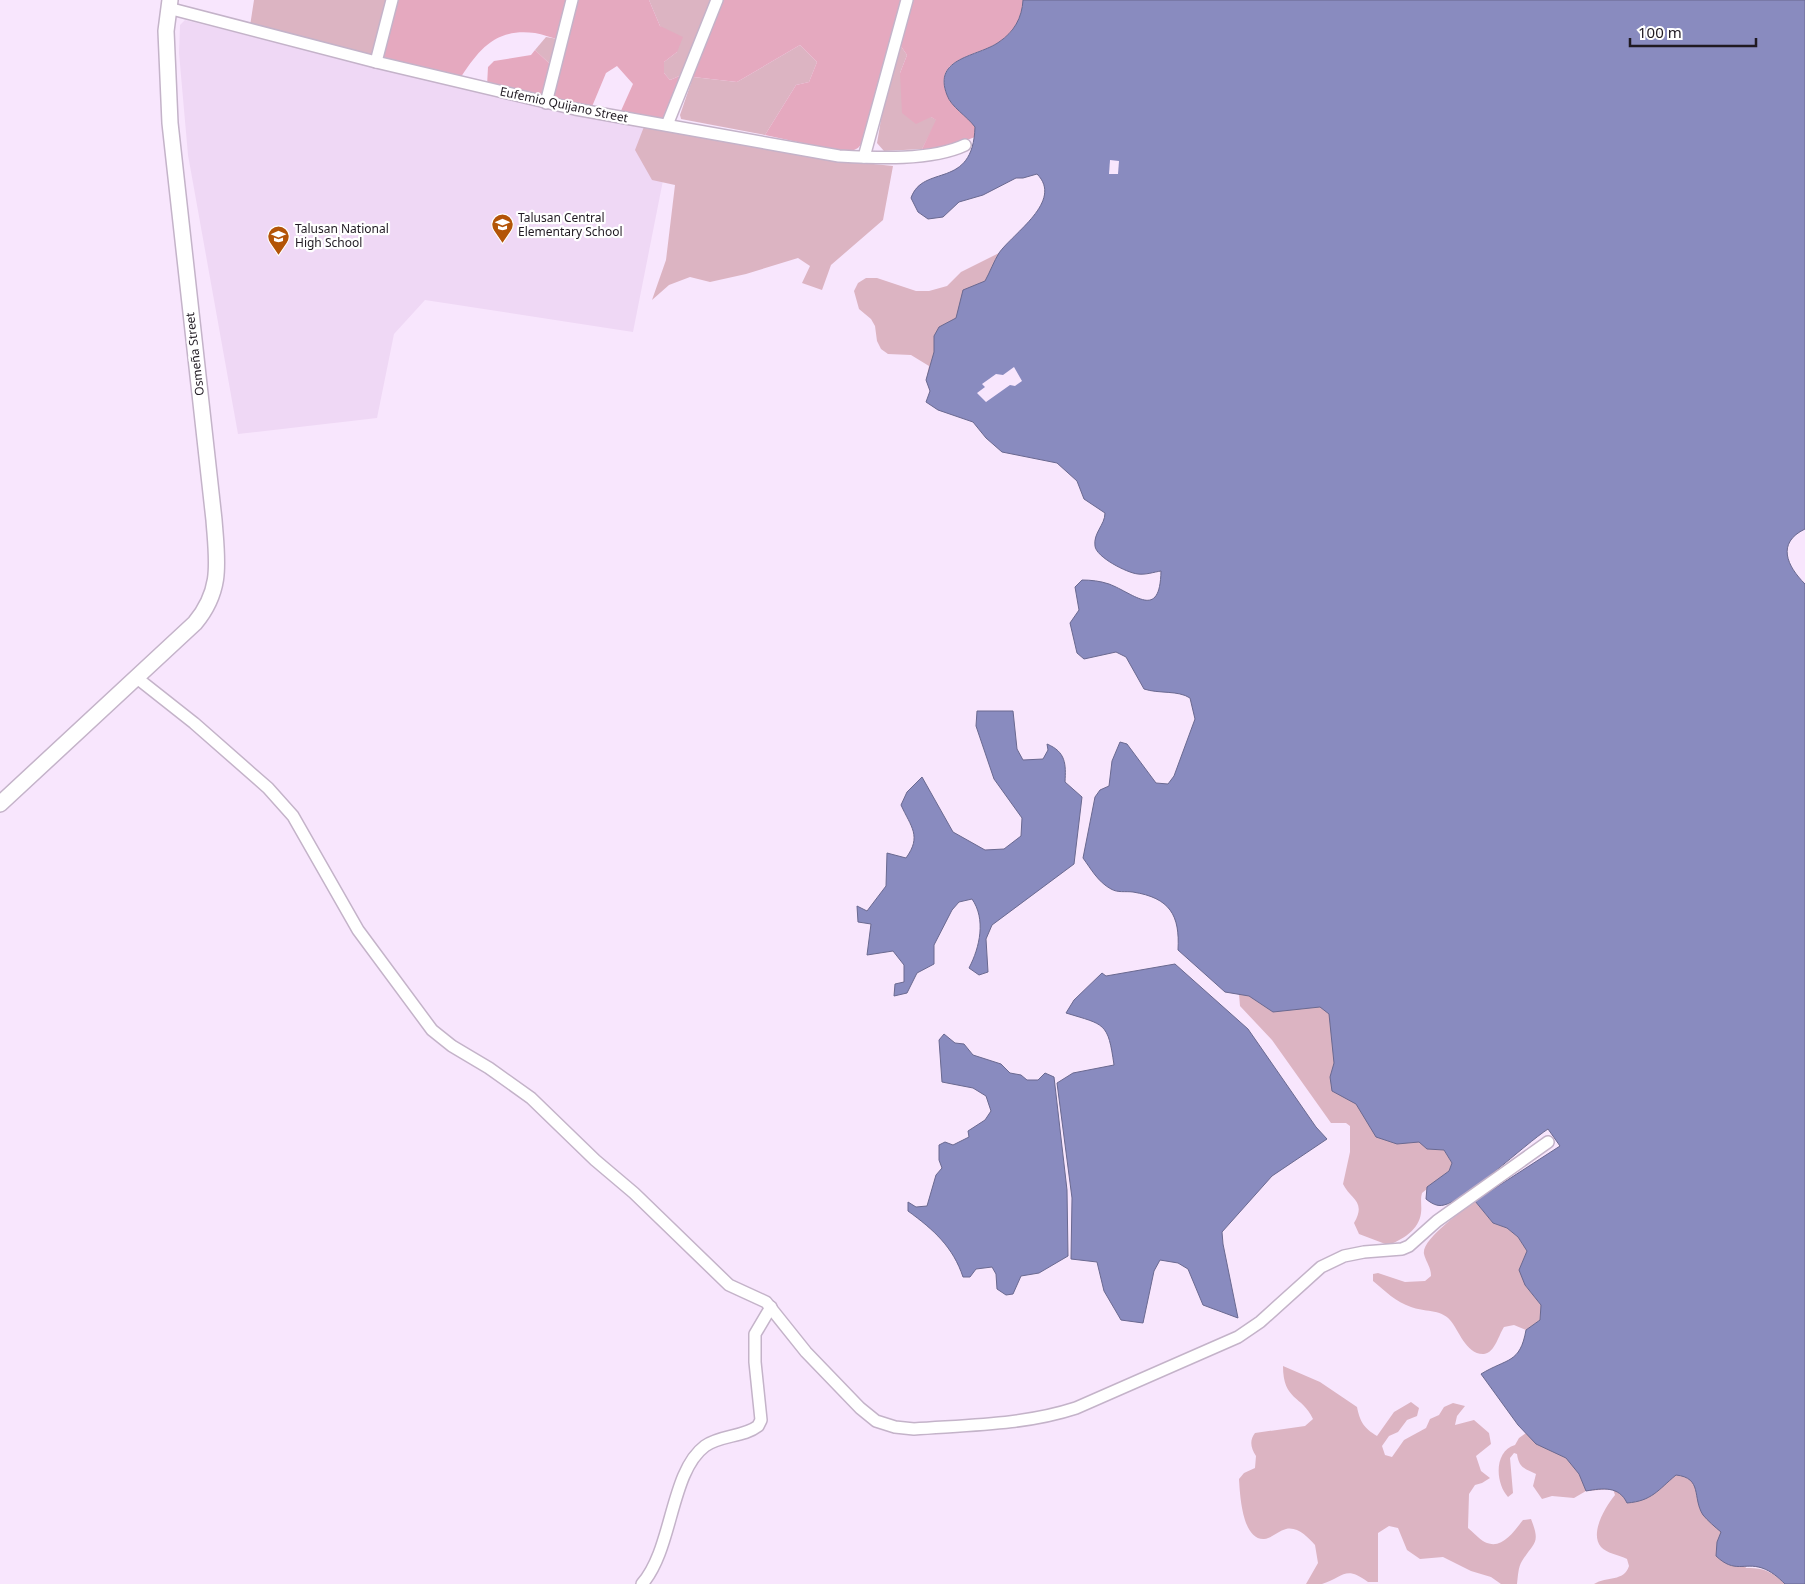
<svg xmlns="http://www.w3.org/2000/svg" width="1805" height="1584" font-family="'Noto Sans',sans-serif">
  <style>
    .built { fill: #efd8f5 }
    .green { fill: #dcb4c2 }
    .forest { fill: #e5a9bf }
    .water { fill: #898bbf; stroke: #6a6990 }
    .pier { fill: #f8e6fd }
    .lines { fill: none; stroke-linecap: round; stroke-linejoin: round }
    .minor-casing { stroke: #c4b3c9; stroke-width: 14 }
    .major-casing { stroke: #c4b3c9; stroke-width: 18 }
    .minor { stroke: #fff; stroke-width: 11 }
    .major { stroke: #fff; stroke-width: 15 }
    .labels { text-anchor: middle; stroke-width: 4.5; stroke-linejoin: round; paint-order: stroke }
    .street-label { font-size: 12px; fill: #201a22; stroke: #fff }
    .poi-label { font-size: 12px; fill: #201a22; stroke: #fff; text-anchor: start }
  </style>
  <rect width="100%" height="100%" fill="#f8e6fd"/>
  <!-- built -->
  <path class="built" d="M185 20 380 68 672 135 633 332 425 300 394 334 377 418 238 434 188 155 179 53 180 25Z"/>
  <!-- green -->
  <g class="green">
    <path d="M254 0H388L374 56 250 26Z"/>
    <path d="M649 0H712L684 74 670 80 664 73V62L677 52 660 26Z"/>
    <path d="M546 37 558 39 551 65 535 50Z"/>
    <path d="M800 45 817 62 809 82 796 85 765 135 681 119 680 115 693 77 737 82Z"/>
    <path d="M900 45 907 55 900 73 931 117 937 120 922 149 884 151 877 143 888 79Z"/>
    <path d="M645 124 844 161 893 166 883 220 831 265 822 290 802 283 810 266 798 258 746 274 710 282 690 277 669 285 652 300 666 260 675 185 652 180 635 150Z"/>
    <path d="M1013 238 1036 242 970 295 928 396 930 391 926 380 929 366 911 355 888 354 881 349 877 341 875 326 871 319 859 309 854 291 858 283 866 278H877L916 291H929L947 286 961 272 999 253Z"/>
    <path d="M1234 870 1427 1149 1444 1150 1452 1163 1449 1171 1422 1193C1420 1200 1422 1206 1421 1213 1419 1230 1402 1240 1388 1245L1359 1234 1354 1223C1367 1201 1350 1199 1343 1184L1350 1152V1126L1346 1123H1331L1272 1040 1240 1006 1239 994 1225 992Z"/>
    <path d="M1475 1201 1493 1223 1507 1228 1518 1237 1527 1251 1525 1285 1541 1305 1540 1320 1526 1330 1514 1325 1504 1327C1499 1334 1495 1353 1484 1354 1466 1355 1459 1330 1450 1320 1441 1309 1423 1312 1411 1307 1396 1302 1385 1291 1373 1281V1274L1378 1273 1405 1282 1425 1281 1431 1276C1431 1267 1426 1262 1424 1254 1421 1239 1464 1210 1475 1201Z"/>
    <path d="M1283 1366 1320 1382 1357 1407C1360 1422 1364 1428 1377 1436L1394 1412 1411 1402 1419 1408 1417 1416 1407 1420 1398 1432 1389 1436 1382 1446 1385 1455 1392 1457 1404 1440 1426 1428 1430 1419 1439 1415 1444 1407 1453 1403 1465 1406 1457 1416 1455 1425 1474 1420 1489 1433 1491 1444 1476 1456 1481 1471 1490 1478 1482 1483 1475 1485 1469 1494 1468 1528C1473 1532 1481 1541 1487 1543 1503 1549 1515 1530 1523 1520L1531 1519C1541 1544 1534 1542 1522 1561 1518 1567 1518 1577 1517 1584H1501L1491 1577 1471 1571 1443 1557 1420 1559 1407 1550 1398 1528 1389 1526 1378 1533V1582H1368C1345 1565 1344 1577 1322 1584 1317 1584 1311 1584 1306 1584L1318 1563 1315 1545C1308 1537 1297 1526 1286 1529 1278 1531 1272 1538 1264 1539 1242 1540 1240 1494 1239 1479L1244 1473 1255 1468 1256 1456C1251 1448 1249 1441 1255 1433L1305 1426 1313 1419C1302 1395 1283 1401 1283 1366Z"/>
    <path d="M1526 1433 1666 1483 1691 1459 1746 1568C1763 1567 1773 1572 1785 1584H1594C1607 1576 1624 1582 1629 1566L1627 1559C1619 1555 1606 1553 1601 1547 1589 1533 1606 1506 1615 1495L1613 1489 1586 1491 1574 1498 1552 1496 1542 1499 1533 1486 1536 1474C1524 1468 1519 1468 1517 1454L1514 1453 1510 1458 1513 1493 1508 1497C1495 1483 1494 1451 1515 1445L1519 1438Z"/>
  </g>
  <!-- forest -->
  <g class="forest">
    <path d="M395 0H565L566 2 558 39C550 38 543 34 535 33 495 28 479 49 459 80L381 62Z"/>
    <path d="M576 0H649L660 26 683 37 677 52 664 62V73L670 80 684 74 666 121 620 113 633 84 617 66 606 73 591 109 553 101 552 94Z"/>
    <path d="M722 0H904L864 141 858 148 848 153 765 135 796 85 809 82 817 62 800 45 737 82 693 77Z"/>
    <path d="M913 0H1023C1022 18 1014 32 999 42 978 57 931 57 947 95 951 107 967 116 975 127V137L943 149H922L936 120 931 117 916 124 902 113 900 73 907 55 900 45Z"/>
    <path d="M535 50 551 65 542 99 487 86 488 67 494 61 531 55Z"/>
  </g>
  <!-- water -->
  <g class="water">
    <path d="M1023 0H1805V529C1776 543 1787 566 1805 584V1584H1785C1778 1577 1771 1571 1762 1568 1744 1562 1735 1574 1716 1556L1717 1542 1721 1532C1715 1527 1708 1521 1703 1515 1692 1498 1703 1478 1676 1475 1658 1490 1652 1501 1627 1503 1619 1486 1603 1488 1586 1491L1579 1474 1566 1458 1536 1444 1518 1425 1481 1374C1507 1358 1520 1364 1526 1330L1540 1320 1541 1305 1525 1285 1519 1270 1527 1251 1518 1237 1507 1228 1493 1223 1475 1201 1560 1146 1548 1129C1525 1144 1465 1201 1444 1205 1437 1207 1431 1203 1426 1199L1427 1187 1449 1171 1452 1163 1444 1150 1427 1149 1419 1142 1397 1144 1376 1137 1356 1104 1332 1091 1330 1077 1334 1063 1329 1014 1320 1007 1273 1012 1249 996 1225 992 1178 950C1180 915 1170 898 1133 892 1125 891 1118 893 1111 889 1098 882 1091 869 1083 858L1095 797 1100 790 1109 786 1112 761 1120 742 1127 744 1156 783 1168 784 1174 776 1195 719 1190 698C1178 690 1159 694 1144 689L1126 657 1116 652 1084 659 1077 653 1070 623 1079 610 1075 587 1082 580C1091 580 1100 581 1109 584 1135 594 1160 621 1161 571 1154 572 1146 575 1138 574 1127 573 1096 557 1095 546 1093 533 1105 525 1105 513L1084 499 1077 481 1057 463 1002 452 986 438 973 422 938 410 926 402 930 391 926 380 934 352V336L939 327 956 318 963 290 985 281C990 272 994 261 999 253 1013 233 1064 201 1037 174L1023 178H1016L983 195 959 202 943 217 928 219 918 212 911 198C923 163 973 191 975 127 967 116 951 107 947 95 932 57 978 57 999 42 1014 32 1022 18 1023 0Z"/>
    <path d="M977 711H1013L1017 749 1023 760 1043 759 1048 750 1047 744C1066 752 1066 764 1065 782L1082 797 1074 864 992 925 986 939 988 972 979 975 969 968C980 947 986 919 972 899L959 902 952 910 934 945V964L917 973 907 993 894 996 895 984 904 982V965L893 951 867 955 871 924 858 922 857 906 867 911 886 886 887 853 906 858C922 836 911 827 901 805L907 792 922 777 953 832 985 850 1004 849 1021 836 1022 818 994 779 976 726Z"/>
    <path d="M1175 964 1248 1029 1316 1127 1327 1139 1272 1176 1222 1232 1223 1244 1238 1318 1203 1305 1188 1269 1178 1263 1160 1260 1154 1271 1143 1323 1121 1320 1104 1291 1097 1262 1071 1259 1072 1198 1057 1083 1073 1073 1114 1065C1108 1022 1105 1025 1066 1013L1074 1000 1102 973 1106 976Z"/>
    <path d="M944 1034 955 1043 964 1044 973 1055 1001 1064 1010 1073 1021 1075 1027 1080H1038L1045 1073 1054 1077 1067 1190 1068 1256 1039 1273 1021 1276 1013 1294 1006 1295 997 1289 996 1274 992 1267 976 1269 970 1277H963C953 1247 934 1230 908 1211V1202L916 1207 927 1206 936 1175 942 1168 939 1160V1145L945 1142 953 1145 969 1137 968 1131 985 1120 991 1111 986 1096 973 1088 942 1082 939 1040Z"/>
  </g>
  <!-- pier -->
  <g class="pier">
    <path d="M1110 160 1119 161 1118 174H1109Z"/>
    <path d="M1014 367 1022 381 1015 386 1010 385 986 402 977 393 985 387 982 384 996 374 1003 375Z"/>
  </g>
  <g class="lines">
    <defs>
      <g id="minor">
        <path d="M168 8 376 62 575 109 839 156C876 158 931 161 965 145"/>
        <path d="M376 62 392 0"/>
        <path d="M546 103 572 0"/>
        <path d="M667 125 717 0"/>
        <path d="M864 157 907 0"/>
        <path d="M137 678 194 723 268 788 293 816 358 930 432 1030 452 1046 489 1068 531 1098 595 1160 634 1193 729 1285 766 1302 806 1352 860 1408 876 1421 895 1427 914 1429C968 1425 1024 1425 1076 1408L1238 1337 1260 1322 1321 1267 1344 1256 1364 1252 1402 1249 1409 1246 1437 1221 1548 1142"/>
        <path d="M642 1584C673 1549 670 1472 705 1446 720 1435 744 1437 758 1426L761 1420 755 1362V1334L771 1307"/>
      </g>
      <path id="major" d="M0 804 195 623C223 589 217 561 214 520L170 123 166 31 170 0"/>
    </defs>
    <!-- minor casing -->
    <use href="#minor" class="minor-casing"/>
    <!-- major casing -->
    <use href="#major" class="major-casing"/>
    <!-- minor -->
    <use href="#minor" class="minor"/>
    <!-- major -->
    <use href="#major" class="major"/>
  </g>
  <!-- icons -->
  <defs>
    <symbol id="school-pin" viewBox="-11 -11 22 30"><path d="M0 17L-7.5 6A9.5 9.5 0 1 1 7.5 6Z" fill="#b35407" stroke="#fff"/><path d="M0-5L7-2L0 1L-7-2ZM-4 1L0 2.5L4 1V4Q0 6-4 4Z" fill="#fff"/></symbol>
  </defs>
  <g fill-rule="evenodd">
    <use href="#school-pin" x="490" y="212" width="25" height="34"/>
    <use href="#school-pin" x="266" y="224" width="25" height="34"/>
  </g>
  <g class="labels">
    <!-- street labels -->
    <g class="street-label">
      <text transform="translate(564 105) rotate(12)" y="4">Eufemio Quijano Street</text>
      <text transform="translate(195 354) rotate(-97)" y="4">Osmeña Street</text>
    </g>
    <!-- poi labels -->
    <g class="poi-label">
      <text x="518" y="222">Talusan Central<tspan x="518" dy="14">Elementary School</tspan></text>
      <text x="295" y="233">Talusan National<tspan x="295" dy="14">High School</tspan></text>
    </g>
  </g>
  <!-- scale -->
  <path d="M1630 38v8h126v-8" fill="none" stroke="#201a22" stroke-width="2.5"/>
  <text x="1638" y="38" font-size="15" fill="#201a22" stroke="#ffffff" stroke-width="4" paint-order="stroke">100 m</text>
</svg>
